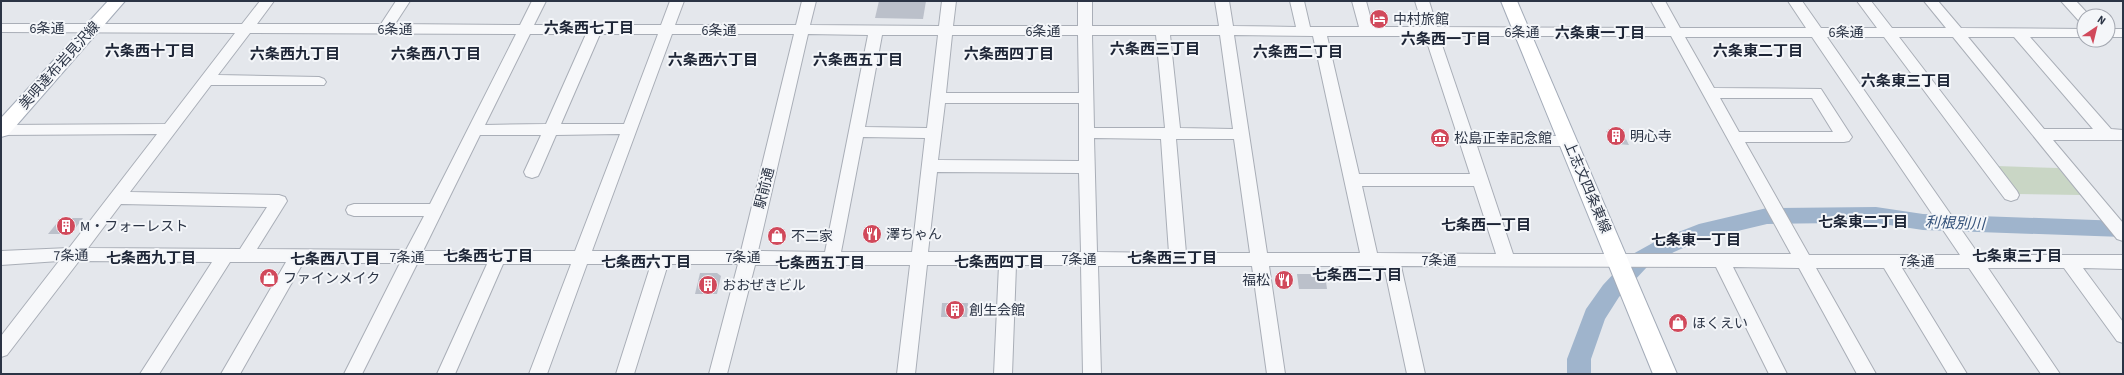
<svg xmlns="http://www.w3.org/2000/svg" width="2124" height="375" font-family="'Source Sans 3','Noto Sans JP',sans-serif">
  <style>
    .green { fill: #c9d6c5 }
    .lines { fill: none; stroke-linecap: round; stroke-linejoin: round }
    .river { fill: #9fb4cc; fill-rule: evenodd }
    .building { fill: #bbc0ca }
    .minor-casing { stroke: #a9aeb7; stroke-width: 2 }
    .major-casing { stroke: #a3abb8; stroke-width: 2 }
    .minor { fill: #f7f8fa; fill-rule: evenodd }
    .major { fill: #fff; fill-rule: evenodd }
    .labels { text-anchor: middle; stroke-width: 4; stroke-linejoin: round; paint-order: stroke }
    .poi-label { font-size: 14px; fill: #2b3445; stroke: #f4f6f9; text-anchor: start }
    .street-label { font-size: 14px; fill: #2b3445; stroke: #f4f6f9 }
    .neighbourhood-label { font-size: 15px; font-weight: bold; fill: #1d2536; stroke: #f4f6f9 }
    .water-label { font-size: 15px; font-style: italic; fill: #34527a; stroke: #f4f6f9 }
  </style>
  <rect width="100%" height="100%" fill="#e4e7ec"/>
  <!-- green -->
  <path class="green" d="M1996 166 2058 168 2081 195 2017 194Z"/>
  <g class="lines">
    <!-- river -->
    <path class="river" d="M1876 207 1923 214 2123 221V237L1923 230 1876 223H1839L1767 224 1704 239 1674 252 1647 267 1619 297 1605 319 1591 359V374H1567V359L1586 309 1603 285 1631 255 1658 240 1699 224 1767 208Z"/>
  </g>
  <!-- building -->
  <g class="building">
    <path d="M879 1H926L923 19 875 18Z"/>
    <path d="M1606 131H1622L1629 145 1618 144 1617 141H1611Z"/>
    <path d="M61 218H83L71 234H48Z"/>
    <path d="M700 273H717L721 276 717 294H695Z"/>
    <path d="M1297 274H1325L1327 289H1299Z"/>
    <path d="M942 303H968L967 317H941Z"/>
  </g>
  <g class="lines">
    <defs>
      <g id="minor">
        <path d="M260 1H274L257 24H381L396 1H410L395 24 520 25 532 1H546L534 25H661L670 1H684L675 25H796L802 1H816L810 25 939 26 942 1H956L953 26H1078V1H1092V26H1219L1215 1H1229L1233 26 1296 27 1290 1H1304L1310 27H1359L1352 1H1366L1373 27H1423L1415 1H1429L1437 27 1666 28 1651 1H1665L1680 28H1806L1788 1H1802L1821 28H1877L1857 1H1871L1892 28H1946L1924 1H1938L1961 28 2084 29V37H2030L2111 129 2123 130V140H2053L2123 223V241L2117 239 1953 37H1899L2017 191 2019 195 2017 199 2011 201 2005 199 1884 37H1827L1979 255H2123V269L2083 268 2123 322V343L2117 341 2064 268H1988L2060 374H2041L1969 268H1902L1967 374H1948L1884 268H1816L1876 374H1857L1799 268 1733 267 1787 374H1769L1716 267 1401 266 1425 374H1407L1384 266H1269L1285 374H1267L1252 266H1098L1101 374H1083L1081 265H1016L1012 374H994L999 265H927L915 374H897L910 265H755L727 374H709L738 264H668L634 374H616L651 264H587L547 374H529L571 264H503L455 374H437L487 264H417L362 374H344L400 263H303L240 374H221L286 262H230L159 374H140L212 262 79 261 7 355 1 357V336L59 261 1 265V251L69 248 157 134 1 135V125L165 124 235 33 1 32V24H242ZM250 33 516 34 430 204H354L348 206 346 210 348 214 354 216H424L406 250 257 249 287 201 285 197 279 195 130 192 211 85H324L326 82 324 79 319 77 218 75ZM530 34H586L546 124 485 125ZM600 34H658L624 124H561ZM672 34H794L741 251H592ZM808 34 868 35 825 252 758 251ZM882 35H938L927 128 865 127ZM952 35H1078L1079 93H946ZM1092 35H1156L1165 128H1094ZM1170 35H1220L1233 129 1180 128ZM1234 35 1313 36 1360 253H1267ZM1327 36H1425L1470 174H1359ZM1439 36H1671L1791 254H1513L1477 146H1568L1573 145 1576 141 1573 137 1568 136H1473ZM1685 37H1812L1960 255H1809L1745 142H1844L1849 141 1852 137 1821 89 1714 88ZM1968 37H2014L2093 129H2044ZM1720 98H1812L1833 132H1739ZM945 103H1079V161L938 160ZM620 134 575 251H423L480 135H541L524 172 526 176 532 178 538 176 540 172 556 135ZM863 137 925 138 912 252H841ZM1094 138 1161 139 1169 253 1097 252ZM1176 139H1234L1250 253H1186ZM937 172 1079 173 1081 252H928ZM1362 186H1474L1496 254 1377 253ZM121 204 267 207 240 249 88 248Z"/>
        <path d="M2061 1H2076L2090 16H2084V22L2079 21Z"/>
        <rect x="2108" y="29" width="15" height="8"/>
      </g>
      <g id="major">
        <path d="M108 1H125L8 135 1 137V118Z"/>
        <path d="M1501 1H1517L1677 374H1653Z"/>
      </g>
    </defs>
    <!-- minor casing -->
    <use href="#minor" class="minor-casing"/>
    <!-- major casing -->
    <use href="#major" class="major-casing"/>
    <!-- minor -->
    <use href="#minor" class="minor"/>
    <!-- major -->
    <use href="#major" class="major"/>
  </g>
  <!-- icons -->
  <defs>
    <symbol id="hotel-disc" viewBox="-11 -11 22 22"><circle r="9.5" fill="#d1495b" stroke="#f4f6f9"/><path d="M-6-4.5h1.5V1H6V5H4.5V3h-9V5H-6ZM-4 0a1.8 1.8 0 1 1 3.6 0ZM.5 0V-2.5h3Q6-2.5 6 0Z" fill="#fff"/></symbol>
    <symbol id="building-disc" viewBox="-11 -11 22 22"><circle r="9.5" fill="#d1495b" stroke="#f4f6f9"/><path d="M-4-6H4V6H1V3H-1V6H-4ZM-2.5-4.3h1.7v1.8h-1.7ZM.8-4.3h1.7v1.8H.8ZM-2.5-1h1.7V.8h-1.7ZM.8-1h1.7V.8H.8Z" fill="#fff"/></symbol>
    <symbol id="museum-disc" viewBox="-11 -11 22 22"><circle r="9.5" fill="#d1495b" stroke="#f4f6f9"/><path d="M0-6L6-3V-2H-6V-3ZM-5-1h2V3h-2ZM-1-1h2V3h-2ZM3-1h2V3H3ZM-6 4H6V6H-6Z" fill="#fff"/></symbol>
    <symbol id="restaurant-disc" viewBox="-11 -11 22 22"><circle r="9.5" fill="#d1495b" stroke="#f4f6f9"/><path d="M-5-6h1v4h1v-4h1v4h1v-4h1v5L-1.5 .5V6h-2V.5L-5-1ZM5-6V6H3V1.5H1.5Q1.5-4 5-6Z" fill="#fff"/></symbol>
    <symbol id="shop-disc" viewBox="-11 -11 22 22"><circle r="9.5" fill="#d1495b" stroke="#f4f6f9"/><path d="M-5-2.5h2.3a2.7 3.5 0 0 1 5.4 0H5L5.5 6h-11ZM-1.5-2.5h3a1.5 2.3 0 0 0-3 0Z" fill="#fff"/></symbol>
  </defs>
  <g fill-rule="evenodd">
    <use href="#hotel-disc" x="1368" y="8" width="22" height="22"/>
    <use href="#building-disc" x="1605" y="125" width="22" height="22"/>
    <use href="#museum-disc" x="1429" y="127" width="22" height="22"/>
    <use href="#building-disc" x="55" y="215" width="22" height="22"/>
    <use href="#restaurant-disc" x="861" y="223" width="22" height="22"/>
    <use href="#shop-disc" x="766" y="225" width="22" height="22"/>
    <use href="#shop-disc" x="258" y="267" width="22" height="22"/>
    <use href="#restaurant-disc" x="1273" y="269" width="22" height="22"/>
    <use href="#building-disc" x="697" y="274" width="22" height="22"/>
    <use href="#building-disc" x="944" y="299" width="22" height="22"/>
    <use href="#shop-disc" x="1667" y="312" width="22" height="22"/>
  </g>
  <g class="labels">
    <!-- poi labels -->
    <g class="poi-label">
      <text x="1393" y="24">中村旅館</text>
      <text x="1630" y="141">明心寺</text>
      <text x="1454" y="143">松島正幸記念館</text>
      <text x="80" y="231">M・フォーレスト</text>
      <text x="886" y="239">澤ちゃん</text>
      <text x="791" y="241">不二家</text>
      <text x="283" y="283">ファインメイク</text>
      <text x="1270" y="285" text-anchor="end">福松</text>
      <text x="722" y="290">おおぜきビル</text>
      <text x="969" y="315">創生会館</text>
      <text x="1692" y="328">ほくえい</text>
    </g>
    <!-- street labels -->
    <g class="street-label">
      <text x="47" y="33">6条通</text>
      <text x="395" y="34">6条通</text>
      <text x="719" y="35">6条通</text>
      <text x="1043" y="36">6条通</text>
      <text x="1522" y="37">6条通</text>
      <text transform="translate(1846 32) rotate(1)" y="5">6条通</text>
      <text transform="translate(59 65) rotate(-48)" y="5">美唄達布岩見沢線</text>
      <text transform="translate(1588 187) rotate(67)" y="5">上志文四条東線</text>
      <text transform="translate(764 188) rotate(-76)" y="5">駅前通</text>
      <text transform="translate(71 255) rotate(-1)" y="5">7条通</text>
      <text x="407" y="262">7条通</text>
      <text x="743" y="262">7条通</text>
      <text x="1079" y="264">7条通</text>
      <text x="1439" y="265">7条通</text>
      <text x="1917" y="266">7条通</text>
    </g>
    <!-- neighbourhood labels -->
    <g class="neighbourhood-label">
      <text x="589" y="33">六条西七丁目</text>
      <text x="1600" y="38">六条東一丁目</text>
      <text x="1446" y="44">六条西一丁目</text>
      <text x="1155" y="54">六条西三丁目</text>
      <text x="150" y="56">六条西十丁目</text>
      <text x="1758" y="56">六条東二丁目</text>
      <text x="1298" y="57">六条西二丁目</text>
      <text x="295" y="59">六条西九丁目</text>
      <text x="436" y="59">六条西八丁目</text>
      <text x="1009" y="59">六条西四丁目</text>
      <text x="713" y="65">六条西六丁目</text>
      <text x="858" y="65">六条西五丁目</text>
      <text x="1906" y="86">六条東三丁目</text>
      <text x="1863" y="227">七条東二丁目</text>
      <text x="1486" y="230">七条西一丁目</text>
      <text x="1696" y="245">七条東一丁目</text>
      <text x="488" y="261">七条西七丁目</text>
      <text x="2017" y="261">七条東三丁目</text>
      <text x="151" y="263">七条西九丁目</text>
      <text x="1172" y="263">七条西三丁目</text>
      <text x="335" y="264">七条西八丁目</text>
      <text x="646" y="267">七条西六丁目</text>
      <text x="999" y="267">七条西四丁目</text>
      <text x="820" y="268">七条西五丁目</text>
      <text x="1357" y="280">七条西二丁目</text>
    </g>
    <!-- water labels -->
    <g class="water-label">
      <text transform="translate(1955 223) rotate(2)" y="5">利根別川</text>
    </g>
  </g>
  <!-- border -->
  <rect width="2124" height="375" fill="none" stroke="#2b3445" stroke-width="4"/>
  <!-- north arrow -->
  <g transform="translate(2096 28) rotate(35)"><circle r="19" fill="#f4f6f9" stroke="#a4a8b1"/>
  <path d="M0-3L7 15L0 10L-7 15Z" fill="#d1495b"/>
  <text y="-6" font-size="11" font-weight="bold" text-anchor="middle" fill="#2b3445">N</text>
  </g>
</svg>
